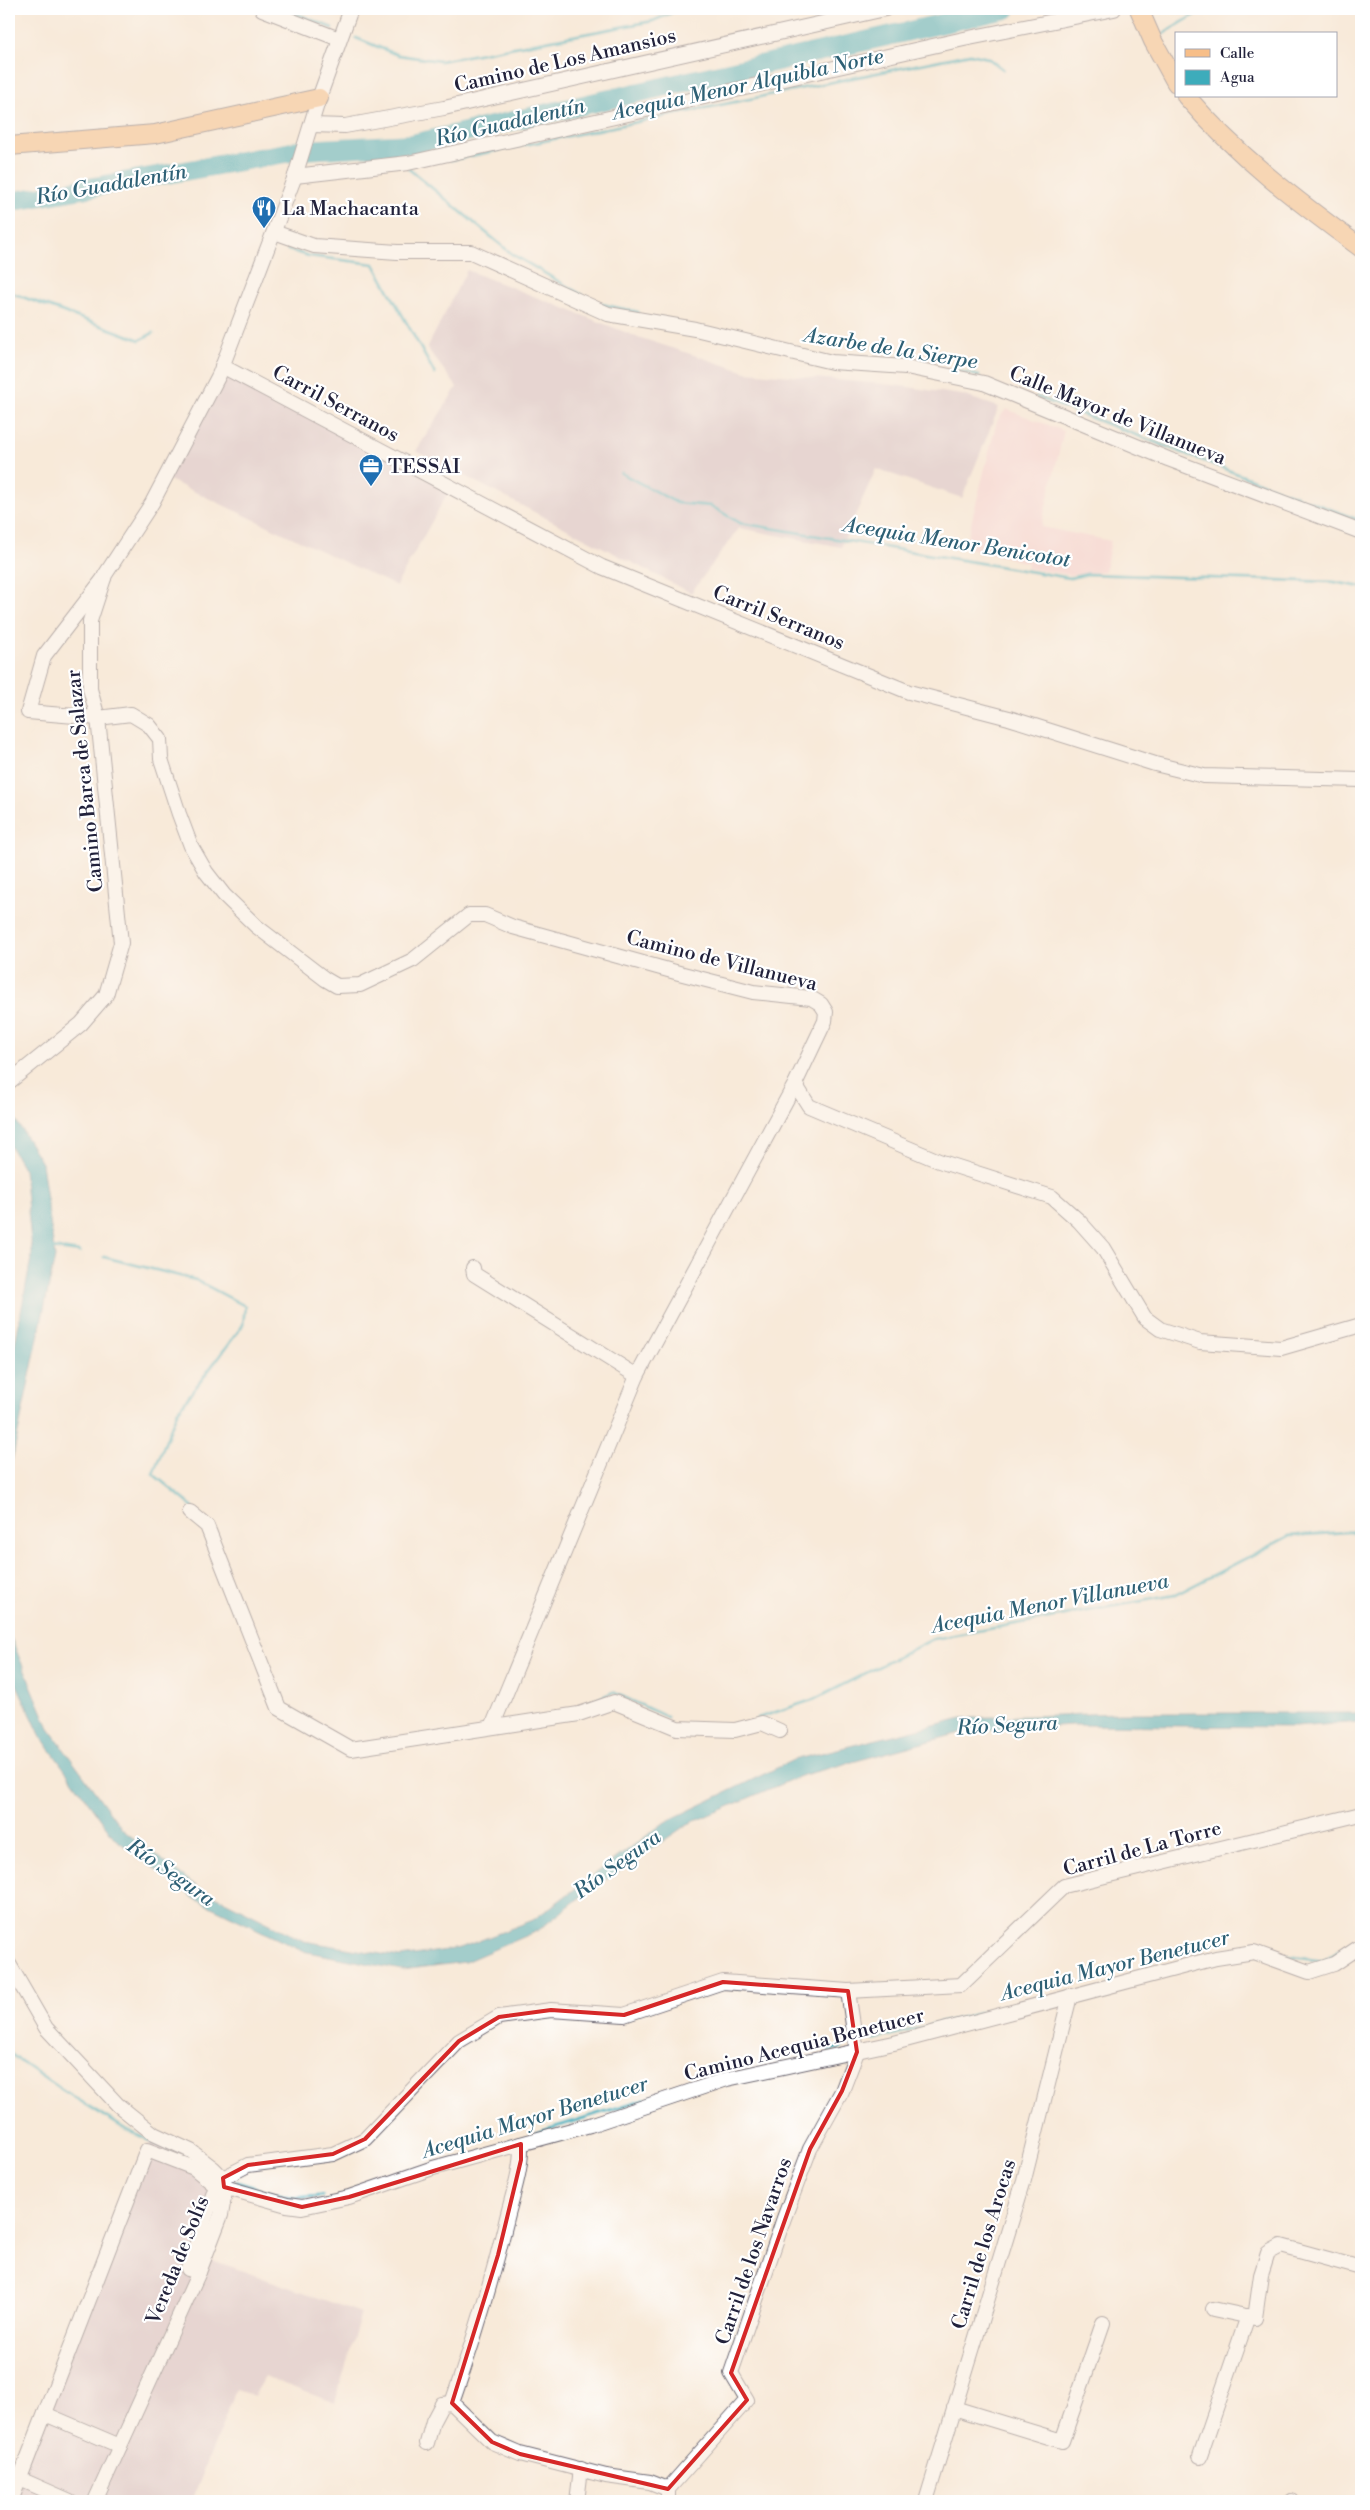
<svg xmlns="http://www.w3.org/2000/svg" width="1370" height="2510" font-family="'Libre Bodoni',serif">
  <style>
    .built { fill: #f7cfd3 }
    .industrial { fill: #d2bdc7 }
    .water { fill: #3dacbb; stroke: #30677b }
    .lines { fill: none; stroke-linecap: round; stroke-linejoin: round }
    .stream { stroke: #3dacbb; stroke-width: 3 }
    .river { stroke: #3dacbb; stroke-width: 20 }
    .minor-casing { stroke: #6d6872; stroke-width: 16 }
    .major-casing { stroke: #6d6872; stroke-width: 20 }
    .minor { stroke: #fff; stroke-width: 14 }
    .major { stroke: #f7be88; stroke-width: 18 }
    .marked { fill: none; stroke: #d62828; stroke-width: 4; stroke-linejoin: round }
    .labels { text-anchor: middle; stroke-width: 4.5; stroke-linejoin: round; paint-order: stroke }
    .street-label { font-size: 20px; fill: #22223b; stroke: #fff }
    .poi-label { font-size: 20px; fill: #22223b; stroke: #fff; text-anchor: start }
    .water-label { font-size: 21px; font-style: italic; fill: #2e6075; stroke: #fff }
  </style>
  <rect width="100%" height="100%" fill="#fff"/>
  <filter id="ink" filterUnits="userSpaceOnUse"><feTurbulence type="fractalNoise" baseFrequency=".02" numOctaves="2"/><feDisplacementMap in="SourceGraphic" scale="10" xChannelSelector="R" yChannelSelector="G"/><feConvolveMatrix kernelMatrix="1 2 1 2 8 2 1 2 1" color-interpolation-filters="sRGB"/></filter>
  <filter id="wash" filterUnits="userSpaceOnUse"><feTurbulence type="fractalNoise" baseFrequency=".0096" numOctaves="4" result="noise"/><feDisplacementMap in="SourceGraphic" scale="20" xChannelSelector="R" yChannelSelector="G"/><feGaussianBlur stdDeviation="1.12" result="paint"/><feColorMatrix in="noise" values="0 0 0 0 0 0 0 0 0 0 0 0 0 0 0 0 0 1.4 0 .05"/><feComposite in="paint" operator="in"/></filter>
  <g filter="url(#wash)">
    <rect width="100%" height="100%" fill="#f8ead9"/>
    <!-- built -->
    <path class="built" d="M1006 409 1064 431 1041 527 1111 541 1105 571 1071 575 1027 568 1028 563 965 547 997 421Z"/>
    <!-- industrial -->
    <g class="industrial">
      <path d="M467 270 635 336 746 372 894 385 962 395 999 407 962 498 876 469 841 547 739 528 691 593 416 451 457 387 427 348Z"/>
      <path d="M222 366 451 487 396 586 165 478Z"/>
      <path d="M154 2134 213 2168 204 2257 361 2313 335 2403 265 2377 254 2396 236 2390 192 2501H9V2490Z"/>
    </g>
    <!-- water -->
    <g class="water">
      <path d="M9 1109 42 1163 55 1257 9 1476V1376L32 1253 24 1170 9 1144Z"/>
      <path d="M9 1633 50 1730 123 1830 199 1888 304 1941 400 1957 460 1948 533 1920 665 1822 793 1760 962 1718 1119 1713H1361V1722L1295 1727 1072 1725 964 1732 800 1776 688 1824 578 1899 539 1930 465 1962 402 1970 302 1951 195 1899 115 1839 41 1737 9 1668Z"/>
    </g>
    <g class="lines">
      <!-- stream -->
      <g class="stream">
        <path d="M285 9 332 28"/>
        <path d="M1163 34 1204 9"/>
        <path d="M356 38 398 55 440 61 653 21 680 9"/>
        <path d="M451 160 970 54 988 58 1003 69"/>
        <path d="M409 169 512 254 582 295"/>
        <path d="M288 250 309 256 374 264 435 374"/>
        <path d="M9 292 140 340 153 333"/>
        <path d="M601 304 638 312"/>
        <path d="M954 370 979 376"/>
        <path d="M1037 397 1361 521"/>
        <path d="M621 473 677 503 711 506 740 523 1070 578 1087 574 1334 582 1361 587"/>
        <path d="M51 1248 80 1252"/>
        <path d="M104 1257 196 1280 245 1306 243 1325 177 1412 153 1474 193 1507"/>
        <path d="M580 1707 613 1692 667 1717"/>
        <path d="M758 1718 815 1699 933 1639 1175 1595 1289 1536 1361 1531"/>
        <path d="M1279 1955 1323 1961 1361 1938"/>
        <path d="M872 2040 988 2011"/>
        <path d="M829 2050 843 2047"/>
        <path d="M9 2053 58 2087 125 2129 186 2158"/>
        <path d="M536 2133 645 2099"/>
        <path d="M237 2182 289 2198 322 2196"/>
      </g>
      <!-- river -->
      <path class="river" d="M9 202 303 150 412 144 1006 9"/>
    </g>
  </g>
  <g filter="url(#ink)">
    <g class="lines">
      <defs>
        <g id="minor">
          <path d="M262 9 339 39"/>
          <path d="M311 125 345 126 444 108 885 9"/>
          <path d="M295 176 408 163 964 39 1114 9"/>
          <path d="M274 232 314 246 397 252H471L608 314 695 329 832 362 906 367 984 383 1168 459 1361 532"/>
          <path d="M222 366 602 567 909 692 1009 718 1155 764 1204 776 1361 780"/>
          <path d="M104 578 44 656 28 712 98 718 131 714 149 725 160 739 161 759 179 814 191 846 206 872 224 895 256 926 325 979 337 986 360 985 413 960 469 915H485L513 927 679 973 753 992 811 998 821 1004 826 1012 825 1021 795 1084 809 1106 939 1161 1052 1197 1079 1221 1103 1248 1145 1318 1160 1329 1200 1342 1281 1348 1361 1325"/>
          <path d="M9 1082 81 1024 106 995 121 943 98 718 90 689V621L105 575 152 503 219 375 295 176 319 98 351 9"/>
          <path d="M473 1268 474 1274 637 1376 795 1084"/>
          <path d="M190 1512 207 1526 279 1708 351 1749 579 1714 614 1702 677 1728 735 1730 762 1723 780 1731"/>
          <path d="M492 1727 637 1376"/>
          <path d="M9 1964 46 2028 118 2105 154 2134 191 2151 213 2168 223 2178 225 2192 221 2215 199 2272 95 2501"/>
          <path d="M223 2178 248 2165 333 2154 365 2139 459 2041 499 2017 551 2010 624 2015 723 1982 848 1991 961 1985 1064 1886 1361 1814"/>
          <path d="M224 2187 287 2205 302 2207 349 2197 433 2168 590 2125 727 2079 894 2043 1216 1958 1254 1952 1309 1972 1334 1964 1361 1946"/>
          <path d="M1213 2309 1255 2318 1261 2275 1268 2253 1281 2246 1361 2268"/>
          <path d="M452 2403C473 2343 491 2284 506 2222 512 2196 522 2170 521 2144"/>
          <path d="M954 2408 1062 2441 1103 2323"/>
          <path d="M45 2414 120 2446"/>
          <path d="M427 2443 433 2421 442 2404 452 2403 492 2442 520 2454 606 2476 650 2482 668 2489"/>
          <path d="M1200 2456 1248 2316"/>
          <path d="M20 2479 70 2501"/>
          <path d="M11 2501 147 2150 194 2168 216 2186 188 2269 199 2272"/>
          <path d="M577 2501 581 2469"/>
          <path d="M668 2501V2489L747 2400 731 2373 784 2218 810 2149 842 2091 857 2052 848 1991"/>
          <path d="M926 2501 1024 2180 1070 1996"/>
          <path d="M1290 2501 1291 2500"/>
        </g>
        <g id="major">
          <path d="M1139 9 1153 41 1176 83"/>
          <path d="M1186 96C1237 156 1298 202 1361 248"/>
          <path d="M9 146 155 134 319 98"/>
        </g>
      </defs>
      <!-- minor casing -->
      <use href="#minor" class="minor-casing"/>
      <!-- major casing -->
      <use href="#major" class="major-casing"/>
      <!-- minor -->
      <use href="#minor" class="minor"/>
      <!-- major -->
      <use href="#major" class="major"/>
    </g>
  </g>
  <!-- marked area -->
  <path d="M0 0H1370V2510H0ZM723 1982 848 1991 857 2052 842 2091 810 2149 731 2373 747 2400 668 2489 520 2454 492 2442 452 2403 498 2255 521 2160V2144L349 2197 302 2207 224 2187 223 2178 248 2165 333 2154 365 2139 459 2041 499 2017 551 2010 624 2015Z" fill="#f8ead9" fill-opacity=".55" fill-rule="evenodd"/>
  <path class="marked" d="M723 1982 848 1991 857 2052 842 2091 810 2149 731 2373 747 2400 668 2489 520 2454 492 2442 452 2403 498 2255 521 2160V2144L349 2197 302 2207 224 2187 223 2178 248 2165 333 2154 365 2139 459 2041 499 2017 551 2010 624 2015Z"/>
  <!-- icons -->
  <defs>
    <symbol id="restaurant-pin" viewBox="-11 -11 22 30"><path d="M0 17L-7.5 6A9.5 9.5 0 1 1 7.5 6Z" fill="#1f6fb2" stroke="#fff"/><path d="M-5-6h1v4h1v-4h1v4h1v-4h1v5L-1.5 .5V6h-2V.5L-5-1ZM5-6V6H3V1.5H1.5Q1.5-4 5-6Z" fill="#fff"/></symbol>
    <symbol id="office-pin" viewBox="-11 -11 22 30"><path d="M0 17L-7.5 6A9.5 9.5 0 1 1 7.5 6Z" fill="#1f6fb2" stroke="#fff"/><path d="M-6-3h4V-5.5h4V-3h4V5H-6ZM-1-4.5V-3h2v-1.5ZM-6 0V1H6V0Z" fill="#fff"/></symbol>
  </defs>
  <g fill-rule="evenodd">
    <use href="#restaurant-pin" x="250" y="194" width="28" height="38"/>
    <use href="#office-pin" x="357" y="452" width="28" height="38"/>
  </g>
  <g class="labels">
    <!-- street labels -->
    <g class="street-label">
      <text transform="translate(565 60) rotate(-13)" y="7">Camino de Los Amansios</text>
      <text transform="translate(336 403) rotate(28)" y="7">Carril Serranos</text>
      <text transform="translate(1118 415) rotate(22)" y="7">Calle Mayor de Villanueva</text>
      <text transform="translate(779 617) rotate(22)" y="7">Carril Serranos</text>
      <text transform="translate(84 781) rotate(-96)" y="7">Camino Barca de Salazar</text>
      <text transform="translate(722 960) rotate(14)" y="7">Camino de Villanueva</text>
      <text transform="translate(1142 1848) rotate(-15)" y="7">Carril de La Torre</text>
      <text transform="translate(804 2044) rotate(-14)" y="7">Camino Acequia Benetucer</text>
      <text transform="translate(983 2244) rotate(-73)" y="7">Carril de los Arocas</text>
      <text transform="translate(753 2251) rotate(-71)" y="7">Carril de los Navarros</text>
      <text transform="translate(177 2260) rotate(-68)" y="7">Vereda de Solís</text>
    </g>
    <!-- poi labels -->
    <g class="poi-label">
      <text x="282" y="215">La Machacanta</text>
      <text x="388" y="473">TESSAI</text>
    </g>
    <!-- water labels -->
    <g class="water-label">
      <text transform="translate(748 84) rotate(-12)" y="7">Acequia Menor Alquibla Norte</text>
      <text transform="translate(510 122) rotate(-13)" y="7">Río Guadalentín</text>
      <text transform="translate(111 184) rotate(-10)" y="7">Río Guadalentín</text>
      <text transform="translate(891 348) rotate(9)" y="7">Azarbe de la Sierpe</text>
      <text transform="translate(957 542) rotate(9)" y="7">Acequia Menor Benicotot</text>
      <text transform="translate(1050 1603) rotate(-11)" y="7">Acequia Menor Villanueva</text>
      <text transform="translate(1007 1725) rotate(-3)" y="7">Río Segura</text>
      <text transform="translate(617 1864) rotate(-36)" y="7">Río Segura</text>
      <text transform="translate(171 1872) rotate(35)" y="7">Río Segura</text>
      <text transform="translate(1115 1965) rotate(-14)" y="7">Acequia Mayor Benetucer</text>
      <text transform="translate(535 2117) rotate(-17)" y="7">Acequia Mayor Benetucer</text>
    </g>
  </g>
  <!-- margin -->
  <rect width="1370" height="2510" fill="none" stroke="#fff" stroke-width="30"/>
  <!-- legend -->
  <rect x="1175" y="32" width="162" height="65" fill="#ffffff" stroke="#a7a7b1"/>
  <rect x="1185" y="49" width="25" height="8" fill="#f7be88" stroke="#a7a7b1"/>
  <text x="1220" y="58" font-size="15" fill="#22223b">Calle</text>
  <rect x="1185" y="70" width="25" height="15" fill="#3dacbb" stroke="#a7a7b1"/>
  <text x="1220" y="82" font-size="15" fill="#22223b">Agua</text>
</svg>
